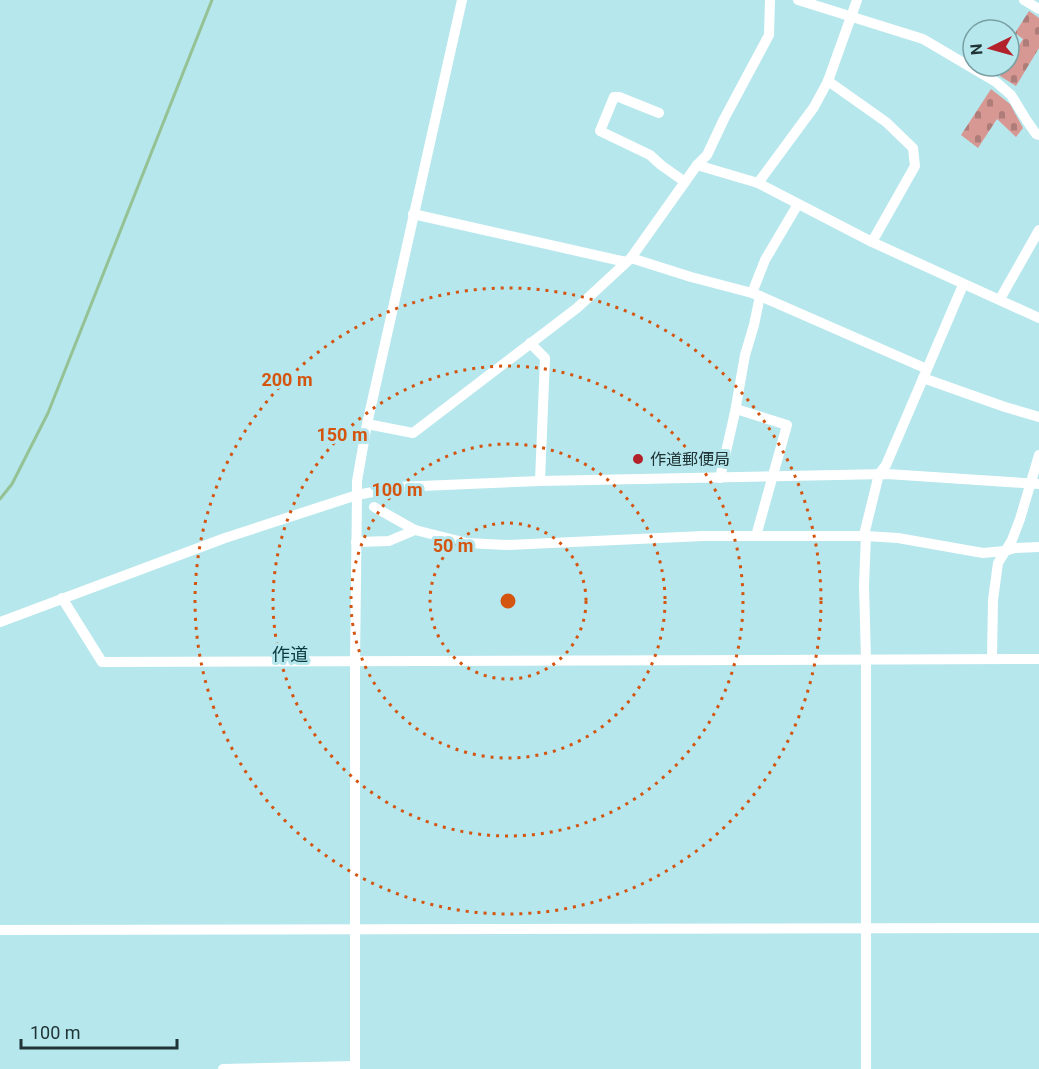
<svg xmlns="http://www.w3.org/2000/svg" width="1039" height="1069" font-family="Roboto,'Noto Sans JP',sans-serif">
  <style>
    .cemetery { fill: url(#cemetery-stones) }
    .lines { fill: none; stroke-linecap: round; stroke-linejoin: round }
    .stream { stroke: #95c294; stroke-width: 3 }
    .minor { stroke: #fff; stroke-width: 10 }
    .ring { fill: none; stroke: #d45510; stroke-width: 3; stroke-dasharray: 3 6 }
    .poi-dot { fill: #b3212a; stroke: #b5e7ec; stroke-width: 2 }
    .labels { text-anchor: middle; stroke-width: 6; stroke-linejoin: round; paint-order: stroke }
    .poi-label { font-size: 16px; fill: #203436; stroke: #b5e7ec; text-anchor: start }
    .neighbourhood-label { font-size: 18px; fill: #083b40; stroke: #b5e7ec }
    .centre { fill: #d45510; stroke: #b5e7ec; stroke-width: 3 }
    .ring-label { font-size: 18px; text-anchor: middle; font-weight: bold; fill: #d45510; stroke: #b5e7ec; stroke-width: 6; stroke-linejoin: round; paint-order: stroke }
  </style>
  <defs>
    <pattern id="cemetery-stones" width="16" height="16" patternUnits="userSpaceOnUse" patternTransform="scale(1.5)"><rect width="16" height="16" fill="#d79893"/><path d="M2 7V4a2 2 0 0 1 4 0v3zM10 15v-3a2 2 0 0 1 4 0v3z" fill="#ae7d79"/></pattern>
  </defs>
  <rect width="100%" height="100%" fill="#b5e7ec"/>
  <!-- cemetery -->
  <g class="cemetery">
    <path d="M1029 11 1039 18V48L1016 86 1000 76 1006 66H1009V62L1023 39 1015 33Z"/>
    <path d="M991 89 1010 104 1023 128 1016 137 997 119 978 148 961 135Z"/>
  </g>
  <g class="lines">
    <!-- stream -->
    <path class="stream" d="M0 499 12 484 48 413 212 0"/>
    <!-- minor -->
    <g class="minor">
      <path d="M798 0 923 39 996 82 1011 95 1027 121 1036 134 1039 135"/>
      <path d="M1024 0 1039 9"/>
      <path d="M828 81 886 122 913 148 915 166 872 242"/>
      <path d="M659 113 619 97H614L600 131 650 155 661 165 685 182"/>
      <path d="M697 165 758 183 872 242 1039 318"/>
      <path d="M758 183 814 107 828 81 857 0"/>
      <path d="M413 214 626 262"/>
      <path d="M631 258 691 277 752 293"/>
      <path d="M760 296 927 369"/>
      <path d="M1000 299 1039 230"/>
      <path d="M530 343 545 358 540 481"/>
      <path d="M923 378 1005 407 1039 417"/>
      <path d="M736 409 787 425 756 536"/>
      <path d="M367 424 413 433 577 308 631 258 697 165 707 155 724 119 769 35 770 0"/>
      <path d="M720 478 735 412 745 355 754 325 760 296 752 293 765 260 798 204"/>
      <path d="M374 507 415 530 467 543 506 545 703 536H866L898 538 983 553 1005 551 1015 548 1039 547"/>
      <path d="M356 542 389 541 415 530"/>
      <path d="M62 598 102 662 1039 659"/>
      <path d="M0 622 225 538 357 495 398 487 540 481 887 474 1039 484"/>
      <path d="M992 658 993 600 998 563 1012 540 1020 519 1039 455"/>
      <path d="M0 930 1039 928"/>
      <path d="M223 1069 355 1066"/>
      <path d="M355 1069V662L357 495V481L367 424 462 0"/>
      <path d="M866 1069V660L864 585 866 536 865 531 879 474 886 465 963 285"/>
    </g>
  </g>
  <!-- distance rings -->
  <g class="ring">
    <circle cx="508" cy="601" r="78"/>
    <circle cx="508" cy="601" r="157"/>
    <circle cx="508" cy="601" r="235"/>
    <circle cx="508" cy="601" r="313"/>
  </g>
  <!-- markers -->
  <circle class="poi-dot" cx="638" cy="459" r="6"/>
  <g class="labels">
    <!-- poi labels -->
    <g class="poi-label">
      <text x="650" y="465">作道郵便局</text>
    </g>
    <!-- neighbourhood labels -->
    <g class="neighbourhood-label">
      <text x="290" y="661">作道</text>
    </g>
  </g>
  <circle cx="508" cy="601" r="9" class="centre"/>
  <g class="ring-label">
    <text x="287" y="386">200 m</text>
    <text x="342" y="441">150 m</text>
    <text x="397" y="496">100 m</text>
    <text x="453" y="552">50 m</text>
  </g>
  <!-- north arrow -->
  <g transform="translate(991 48) rotate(265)"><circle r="28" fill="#b5e7ec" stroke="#799fa3" stroke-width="1.5"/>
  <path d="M0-4.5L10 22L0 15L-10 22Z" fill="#b3212a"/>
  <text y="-9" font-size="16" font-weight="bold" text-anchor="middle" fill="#203436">N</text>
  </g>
  <!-- scale -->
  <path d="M21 1039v9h156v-9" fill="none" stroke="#203436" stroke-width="3"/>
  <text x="30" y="1039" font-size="18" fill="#203436" stroke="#b5e7ec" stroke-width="4.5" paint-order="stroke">100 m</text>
</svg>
